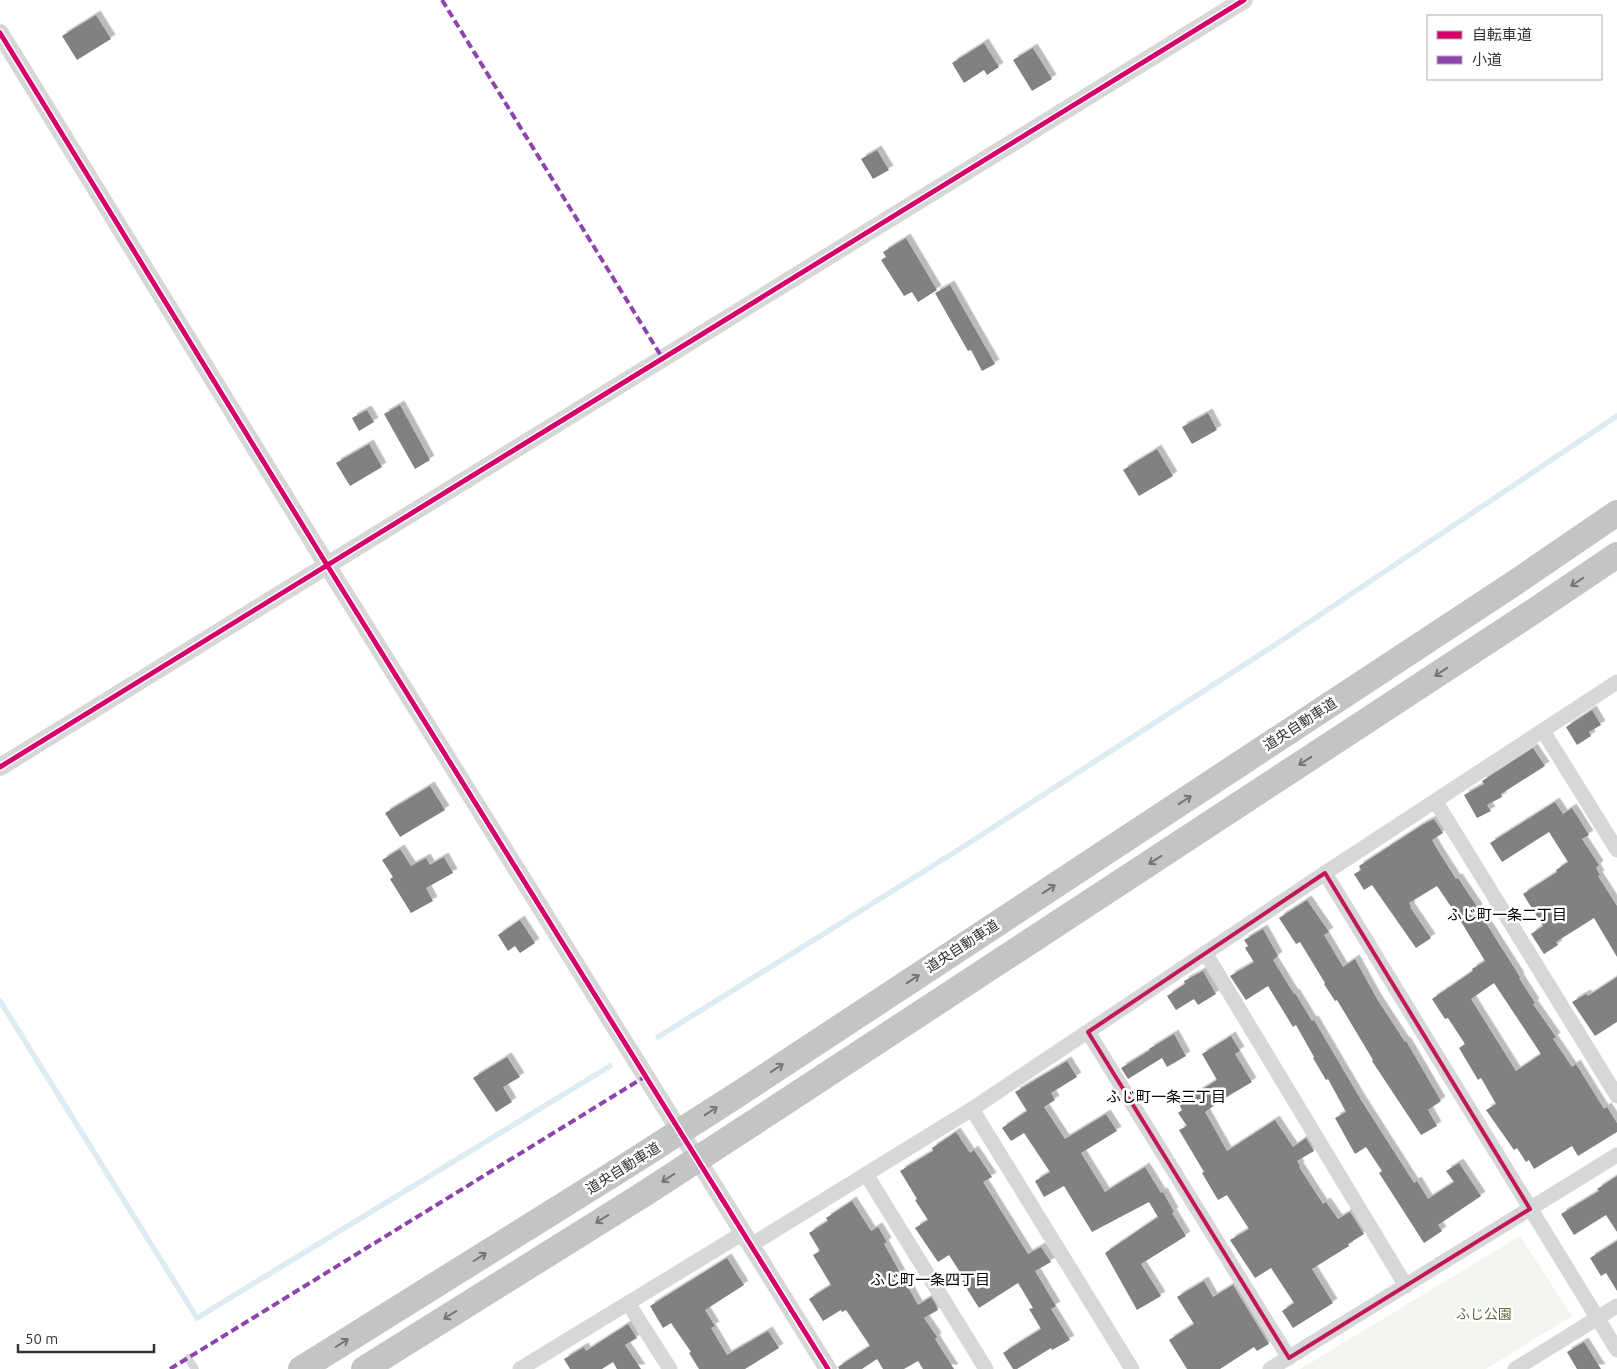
<svg xmlns="http://www.w3.org/2000/svg" width="1617" height="1369" font-family="Ubuntu,'Noto Sans JP',sans-serif">
  <style>
    .green { fill: #f1f5ed }
    .lines { fill: none; stroke-linecap: round; stroke-linejoin: round }
    .stream { stroke: #ddebf3; stroke-width: 5.5 }
    .building { fill: #818181; fill-rule: evenodd; filter: url(#shadow) }
    .service { stroke: #d7d7d7; stroke-width: 8 }
    .minor { stroke: #d7d7d7; stroke-width: 15 }
    .tertiary { stroke: #d7d7d7; stroke-width: 18 }
    .motorway { stroke: #c4c4c4; stroke-width: 26 }
    .motorway-bridge { stroke: #c4c4c4; stroke-width: 26 }
    .quiet { stroke: #8e44ad; stroke-width: 4; stroke-dasharray: 8 4; stroke-linecap: butt }
    .cycleway-casing { stroke: #fff; stroke-width: 8 }
    .cycleway { stroke: #d6006c; stroke-width: 5 }
    .oneway { stroke: #747474 }
    .marked { fill: none; stroke: #c2185b; stroke-width: 4; stroke-linejoin: round }
    .labels { text-anchor: middle; stroke-width: 5; stroke-linejoin: round; paint-order: stroke }
    .street-label { font-size: 14px; fill: #333; stroke: #fff }
    .park-label { font-size: 14px; fill: #56703f; stroke: #fff }
    .neighbourhood-label { font-size: 15px; fill: #000; stroke: #fff }
  </style>
  <defs>
    <filter id="shadow"><feDropShadow dx="4.5" dy="-4.5" stdDeviation="0" flood-color="#0004"/></filter>
  </defs>
  <rect width="100%" height="100%" fill="#fff"/>
  <!-- green -->
  <path class="green" d="M1520 1236 1572 1316 1486 1369H1300Z"/>
  <g class="lines">
    <!-- stream -->
    <g class="stream">
      <path d="M0 1001 197 1318 610 1066"/>
      <path d="M658 1037 955 852 1281 641 1617 416"/>
    </g>
  </g>
  <!-- building -->
  <g class="building">
    <path d="M96 15 111 39 77 60 62 36Z"/>
    <path d="M984 43 999 67 987 75 984 70 964 83 952 63Z"/>
    <path d="M1033 48 1052 79 1032 91 1013 60Z"/>
    <path d="M877 150 889 170 873 179 861 159Z"/>
    <path d="M906 238 937 290 918 302 912 292 904 296 881 260 886 257 883 252Z"/>
    <path d="M950 285 995 364 982 371 971 350 968 351 935 293Z"/>
    <path d="M400 405 430 460 415 469 384 414Z"/>
    <path d="M367 410 374 422 359 431 352 418Z"/>
    <path d="M1208 413 1217 430 1192 444 1182 427Z"/>
    <path d="M369 444 382 467 350 486 336 463Z"/>
    <path d="M1157 449 1173 476 1139 496 1123 470Z"/>
    <path d="M1592 710 1601 725 1589 732 1591 736 1577 745 1566 727Z"/>
    <path d="M1533 748 1545 766 1501 794 1502 797 1487 805 1491 811 1477 818 1464 795 1484 784 1482 781Z"/>
    <path d="M430 786 445 810 400 837 385 813Z"/>
    <path d="M1555 802 1563 814 1572 808 1589 835 1582 839 1599 865 1596 868 1600 875 1598 876 1617 906V957L1594 918 1556 942 1558 945 1544 954 1531 934 1543 926 1523 894 1557 872 1556 870 1568 862 1549 832 1502 862 1490 843Z"/>
    <path d="M1434 819 1443 833 1432 840 1437 849 1456 879 1458 878 1478 908 1477 909 1520 977 1519 978 1535 1003 1533 1004 1556 1037 1553 1039 1572 1067 1576 1064 1604 1109 1607 1107 1617 1123V1132L1578 1156 1572 1146 1534 1169 1529 1160 1526 1162 1517 1148 1514 1150 1486 1110 1496 1104 1481 1078 1478 1080 1459 1048 1465 1044 1448 1018 1445 1019 1432 999 1473 971 1472 969 1485 961 1460 920 1437 886 1409 903 1411 906 1410 907 1431 938 1416 948 1372 885 1364 890 1354 874 1361 870 1359 866 1422 825ZM1494 983 1541 1054 1516 1071 1471 999Z"/>
    <path d="M400 849 411 866 426 858 430 865 444 857 453 873 426 888 433 901 411 913 390 879 393 877 382 860Z"/>
    <path d="M1307 900 1329 932 1324 935 1343 967 1355 959 1377 999 1405 1042 1406 1041 1441 1101 1428 1110 1437 1126 1421 1135 1372 1061 1373 1060 1337 1000 1335 1001 1324 984 1325 983 1300 942 1296 944 1279 918Z"/>
    <path d="M520 920 535 943 520 953 515 946 508 951 498 935Z"/>
    <path d="M1263 929 1278 956 1273 960 1294 994 1295 993 1312 1021 1314 1020 1361 1100 1414 1183 1417 1181 1428 1199 1454 1182 1446 1171 1459 1163 1481 1196 1438 1225 1442 1231 1424 1243 1379 1173 1382 1171 1366 1147 1355 1154 1335 1118 1346 1112 1328 1079 1326 1080 1313 1058 1314 1057 1296 1025 1293 1027 1268 986 1246 1000 1230 976 1254 962 1245 948 1248 946 1244 940Z"/>
    <path d="M1203 971 1216 994 1198 1005 1194 999 1176 1010 1167 996 1185 984 1184 981Z"/>
    <path d="M1617 977V1022L1595 1036 1572 1002 1586 994 1588 996Z"/>
    <path d="M1174 1034 1186 1056 1167 1067 1162 1058 1128 1079 1121 1068 1150 1050 1149 1049Z"/>
    <path d="M1231 1036 1240 1051 1235 1054 1252 1082 1215 1104V1105L1205 1112 1227 1151 1275 1120 1293 1147 1306 1138 1314 1151 1297 1161 1300 1166 1299 1167 1323 1204 1326 1202 1338 1219 1350 1212 1364 1234 1348 1244 1349 1246 1312 1269 1333 1303 1293 1328 1282 1311 1294 1303 1271 1268 1255 1278 1230 1240 1249 1229 1227 1195 1218 1200 1202 1173 1204 1172 1179 1130 1187 1126 1178 1113 1182 1110 1179 1104 1217 1080 1202 1054Z"/>
    <path d="M507 1057 520 1077 503 1087 512 1102 496 1112 473 1078Z"/>
    <path d="M1067 1061 1077 1077 1051 1093 1055 1100 1044 1107 1065 1139 1106 1114 1117 1131 1081 1153 1105 1192 1145 1167 1161 1193 1163 1192 1174 1212 1172 1213 1186 1236 1141 1264 1161 1296 1137 1310 1105 1253 1158 1217 1149 1202 1092 1232 1064 1186 1044 1197 1035 1181 1050 1172 1024 1133 1011 1141 1002 1128 1027 1111 1015 1092Z"/>
    <path d="M956 1132 970 1153 974 1150 992 1177 983 1182 1028 1254 1041 1247 1051 1262 1035 1271 1056 1306 1051 1309 1070 1340 1052 1350 1051 1348 1017 1369H1013L1003 1353 1041 1329 1029 1309 1033 1308 1018 1283 979 1308 962 1281 965 1280 949 1255 938 1262 915 1228 928 1220 915 1200 917 1199 900 1171 933 1151 932 1148Z"/>
    <path d="M1617 1176V1232L1606 1215 1574 1235 1561 1214 1599 1191 1597 1189Z"/>
    <path d="M852 1201 871 1231 878 1227 887 1242 884 1244 918 1305 931 1297 935 1303 938 1310 924 1318 937 1337 935 1339 954 1369H923L918 1361 904 1369H883L877 1359 862 1369H839L838 1367 870 1346 846 1310 842 1312 841 1310 823 1321 809 1299 831 1285 813 1255 820 1251 809 1233 828 1221 826 1218Z"/>
    <path d="M1617 1241V1291L1606 1273 1601 1276 1590 1258Z"/>
    <path d="M727 1258 744 1285 705 1310 715 1326 711 1328 727 1355 768 1331 779 1348 745 1369H699L689 1353 691 1352 671 1323 663 1328 650 1306Z"/>
    <path d="M1204 1281 1213 1297 1233 1285 1269 1344 1257 1351 1254 1347 1220 1369H1187L1169 1340 1194 1324 1177 1297Z"/>
    <path d="M628 1324 637 1338 625 1345 641 1369H617L613 1362 602 1369H570L564 1359 584 1347 586 1351Z"/>
    <path d="M1584 1342 1601 1369H1577L1567 1352Z"/>
  </g>
  <g class="lines">
    <!-- service -->
    <path class="service" d="M188 1358 195 1369"/>
    <!-- minor -->
    <g class="minor">
      <path d="M1543 731 1617 850"/>
      <path d="M1436 802 1617 1096"/>
      <path d="M1325 873 1617 1350"/>
      <path d="M1206 954 1406 1286"/>
      <path d="M1088 1032 1289 1358"/>
      <path d="M972 1109 1132 1369"/>
      <path d="M866 1174 986 1369"/>
      <path d="M751 1245 972 1109 1325 873 1617 682"/>
      <path d="M628 1303 670 1369"/>
      <path d="M520 1369 743 1233"/>
      <path d="M1270 1369 1617 1155"/>
      <path d="M1515 1369 1617 1306"/>
    </g>
    <!-- tertiary -->
    <g class="tertiary">
      <path d="M0 33 327 565 828 1369"/>
      <path d="M0 767 1244 0"/>
    </g>
    <!-- motorway -->
    <g class="motorway">
      <path d="M737 1095 1519 580 1617 513"/>
      <path d="M753 1123 1534 611 1617 555"/>
      <path d="M301 1369 626 1166"/>
      <path d="M364 1369 644 1194"/>
    </g>
    <!-- motorway-bridge -->
    <g class="motorway-bridge">
      <path d="M626 1166 737 1095"/>
      <path d="M644 1194 753 1123"/>
    </g>
    <!-- quiet -->
    <g class="quiet">
      <path d="M442 0 663 359"/>
      <path d="M170 1369 646 1076"/>
    </g>
    <defs>
      <g id="cycleway">
        <path d="M0 33 327 565 828 1369"/>
        <path d="M0 767 1244 0"/>
      </g>
    </defs>
    <!-- cycleway casing -->
    <use href="#cycleway" class="cycleway-casing"/>
    <!-- cycleway -->
    <use href="#cycleway" class="cycleway"/>
  </g>
  <!-- one-way arrows -->
  <defs><path id="oneway-shaft" d="M-6 0H5M1.5-3L5.5 0L1.5 3" fill="none" stroke-width="1.6" stroke-linecap="round" stroke-linejoin="round" transform="scale(1.25)"/></defs>
  <g class="oneway">
    <use href="#oneway-shaft" transform="translate(1577 582) rotate(146)"/>
    <use href="#oneway-shaft" transform="translate(1441 672) rotate(147)"/>
    <use href="#oneway-shaft" transform="translate(1305 761) rotate(147)"/>
    <use href="#oneway-shaft" transform="translate(1185 800) rotate(-33)"/>
    <use href="#oneway-shaft" transform="translate(1155 860) rotate(147)"/>
    <use href="#oneway-shaft" transform="translate(1049 889) rotate(-33)"/>
    <use href="#oneway-shaft" transform="translate(913 979) rotate(-33)"/>
    <use href="#oneway-shaft" transform="translate(777 1068) rotate(-33)"/>
    <use href="#oneway-shaft" transform="translate(711 1111) rotate(-33)"/>
    <use href="#oneway-shaft" transform="translate(668 1178) rotate(147)"/>
    <use href="#oneway-shaft" transform="translate(602 1219) rotate(148)"/>
    <use href="#oneway-shaft" transform="translate(480 1257) rotate(-32)"/>
    <use href="#oneway-shaft" transform="translate(450 1315) rotate(148)"/>
    <use href="#oneway-shaft" transform="translate(342 1343) rotate(-32)"/>
  </g>
  <!-- marked area -->
  <path class="marked" d="M1325 873 1530 1209 1289 1358 1088 1032Z"/>
  <g class="labels">
    <!-- street labels -->
    <g class="street-label">
      <text transform="translate(1300 724) rotate(-33)" y="5">道央自動車道</text>
      <text transform="translate(962 946) rotate(-33)" y="5">道央自動車道</text>
      <text transform="translate(623 1168) rotate(-32)" y="5">道央自動車道</text>
    </g>
    <!-- park labels -->
    <g class="park-label">
      <text x="1484" y="1319">ふじ公園</text>
    </g>
    <!-- neighbourhood labels -->
    <g class="neighbourhood-label">
      <text x="1507" y="920">ふじ町一条二丁目</text>
      <text x="1166" y="1102">ふじ町一条三丁目</text>
      <text x="930" y="1285">ふじ町一条四丁目</text>
    </g>
  </g>
  <!-- legend -->
  <rect x="1427" y="15" width="175" height="65" fill="#ffffff" stroke="#adadad"/>
  <rect x="1437" y="31" width="25" height="8" fill="#d6006c" stroke="#adadad"/>
  <text x="1472" y="40" font-size="15" fill="#333333">自転車道</text>
  <rect x="1437" y="56" width="25" height="8" fill="#8e44ad" stroke="#adadad"/>
  <text x="1472" y="65" font-size="15" fill="#333333">小道</text>
  <!-- scale -->
  <path d="M18 1344v8h136v-8" fill="none" stroke="#333333" stroke-width="2.5"/>
  <text x="25" y="1344" font-size="15" fill="#333333" stroke="#ffffff" stroke-width="4" paint-order="stroke">50 m</text>
</svg>
